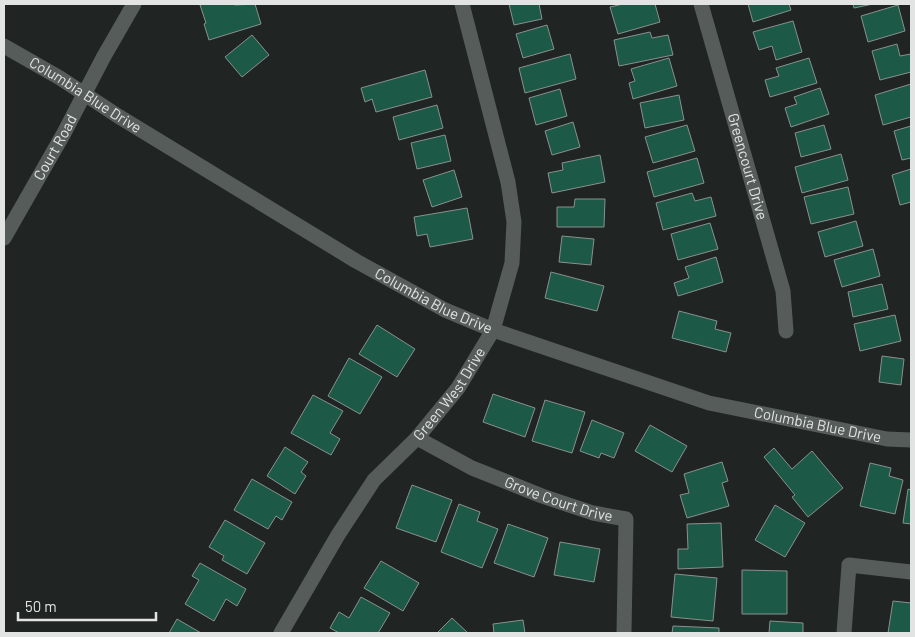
<svg xmlns="http://www.w3.org/2000/svg" width="915" height="637" font-family="Barlow,sans-serif">
  <style>
    .building { fill: #1c5946; stroke: #8a908e }
    .lines { fill: none; stroke-linecap: round; stroke-linejoin: round }
    .minor { stroke: #565c59; stroke-width: 15 }
    .labels { text-anchor: middle; stroke-width: 4.5; stroke-linejoin: round; paint-order: stroke }
    .street-label { font-size: 15px; fill: #e1e4e2; stroke: #202523 }
  </style>
  <rect width="100%" height="100%" fill="#202523"/>
  <!-- building -->
  <g class="building">
    <path d="M205 4H235V5L255 4 261 24 209 40 204 24 206 23 200 5Z"/>
    <path d="M509 4H539L542 19 514 25Z"/>
    <path d="M623 4H655L660 22 618 34 610 7Z"/>
    <path d="M748 4H789L791 10 753 22Z"/>
    <path d="M853 4H873L854 8Z"/>
    <path d="M898 5 905 31 868 42 861 16Z"/>
    <path d="M793 21 802 52 776 60 772 46 759 50 753 32Z"/>
    <path d="M547 25 554 49 523 58 516 34Z"/>
    <path d="M650 32 652 38 668 35 673 55 619 66 614 40Z"/>
    <path d="M252 35 269 55 242 77 225 57Z"/>
    <path d="M897 44 900 56 911 54V72L880 80 872 51Z"/>
    <path d="M570 54 576 79 525 93 519 68Z"/>
    <path d="M669 58 677 86 633 99 629 83 635 81 631 69Z"/>
    <path d="M809 58 817 83 770 97 765 80 779 76 776 68Z"/>
    <path d="M425 70 432 97 376 112 372 99 365 102 361 88Z"/>
    <path d="M911 84V117L883 125 875 95Z"/>
    <path d="M820 88 829 114 791 127 785 108 797 104 794 97Z"/>
    <path d="M560 89 567 116 536 125 529 98Z"/>
    <path d="M679 95 684 120 645 128 640 103Z"/>
    <path d="M437 105 443 128 399 140 393 117Z"/>
    <path d="M573 122 580 147 552 155 545 131Z"/>
    <path d="M687 125 695 151 653 163 645 137Z"/>
    <path d="M824 125 831 149 801 157 795 133Z"/>
    <path d="M911 126V158L902 160 894 131Z"/>
    <path d="M445 135 451 161 417 169 411 143Z"/>
    <path d="M841 154 848 180 802 193 795 167Z"/>
    <path d="M600 155 605 182 552 193 548 173 563 170 562 163Z"/>
    <path d="M697 158 704 183 654 197 647 172Z"/>
    <path d="M911 169V202L900 205 892 175Z"/>
    <path d="M454 170 462 197 432 207 423 180Z"/>
    <path d="M848 187 854 214 811 224 804 197Z"/>
    <path d="M692 193 695 201 711 197 716 216 663 230 656 203Z"/>
    <path d="M575 199H605L604 227H557V207H574Z"/>
    <path d="M467 208 473 239 430 247 427 234 417 236 414 217Z"/>
    <path d="M856 221 863 246 825 257 818 232Z"/>
    <path d="M710 223 718 249 678 260 671 234Z"/>
    <path d="M562 236 594 239 591 265 559 262Z"/>
    <path d="M873 249 880 276 842 287 834 260Z"/>
    <path d="M716 257 723 282 678 296 674 283 689 278 685 267Z"/>
    <path d="M551 272 604 286 597 311 545 298Z"/>
    <path d="M882 284 888 309 853 317 848 292Z"/>
    <path d="M679 311 717 321 715 329 731 333 726 352 672 338Z"/>
    <path d="M895 315 901 341 860 351 854 324Z"/>
    <path d="M377 325 415 349 397 377 359 354Z"/>
    <path d="M882 356 904 359 901 385 879 382Z"/>
    <path d="M349 358 382 377 360 414 328 396Z"/>
    <path d="M493 394 535 408 525 437 483 422Z"/>
    <path d="M313 395 343 411 330 433 340 439 331 455 291 433Z"/>
    <path d="M545 400 585 412 572 453 532 441Z"/>
    <path d="M592 420 624 433 614 458 601 453 599 458 580 451Z"/>
    <path d="M650 425 687 446 672 472 635 451Z"/>
    <path d="M285 447 308 462 301 472 306 476 295 494 267 476Z"/>
    <path d="M774 448 792 469 812 451 843 488 808 517 792 497 795 495 764 457Z"/>
    <path d="M722 462 728 481 722 483 729 506 687 518 680 495 689 493 684 474Z"/>
    <path d="M870 463 891 468 889 476 903 480 895 514 860 506Z"/>
    <path d="M252 479 292 502 282 520 276 516 268 529 234 510Z"/>
    <path d="M412 485 452 500 436 542 396 528Z"/>
    <path d="M908 489 911 490V524L903 523Z"/>
    <path d="M459 504 480 512 477 521 498 529 482 568 441 552Z"/>
    <path d="M775 505 805 523 785 557 755 540Z"/>
    <path d="M225 520 265 543 247 574 222 560 224 556 209 547Z"/>
    <path d="M721 523 723 567 678 569V549H688L687 524Z"/>
    <path d="M508 524 548 538 534 577 494 563Z"/>
    <path d="M560 542 600 549 594 582 554 575Z"/>
    <path d="M381 561 419 583 403 611 364 588Z"/>
    <path d="M200 563 246 589 237 606 226 599 214 621 185 604 199 580 192 576Z"/>
    <path d="M742 570 787 571V614H742Z"/>
    <path d="M675 574 717 578 713 621 671 617Z"/>
    <path d="M361 597 390 613 378 633H339L330 628 339 612 349 618Z"/>
    <path d="M893 601 911 603V633H888Z"/>
    <path d="M452 618 468 633H437Z"/>
    <path d="M177 619 201 633H169Z"/>
    <path d="M523 620 525 633H494L493 624Z"/>
    <path d="M770 621 803 623V633H769Z"/>
    <path d="M673 626 719 628V633H672Z"/>
  </g>
  <g class="lines">
    <!-- minor -->
    <g class="minor">
      <path id="s1" d="M701 4 783 291 786 331"/>
      <path id="s2" d="M4 46 60 78 118 116 356 261 445 310 493 330 709 403 887 439 911 440"/>
      <path id="s3" d="M4 238 64 133 103 58 134 4"/>
      <path id="s4" d="M417 438 472 468 542 496 593 513 626 519 624 633"/>
      <path id="s5" d="M281 633 338 535 374 480 417 438 458 388 493 330 512 263 514 222 508 182 462 4"/>
      <path d="M844 633 849 565 911 572"/>
    </g>
  </g>
  <g class="labels">
    <!-- street labels -->
    <g class="street-label">
      <text dy="5" stroke="none"><textPath href="#s2" startOffset="95">Columbia Blue Drive</textPath></text>
      <text dy="5" stroke="none"><textPath href="#s3" startOffset="104">Court Road</textPath></text>
      <text dy="5" stroke="none"><textPath href="#s1" startOffset="169">Greencourt Drive</textPath></text>
      <text dy="5" stroke="none"><textPath href="#s2" startOffset="500">Columbia Blue Drive</textPath></text>
      <text dy="5" stroke="none"><textPath href="#s5" startOffset="294">Green West Drive</textPath></text>
      <text dy="5" stroke="none"><textPath href="#s2" startOffset="905">Columbia Blue Drive</textPath></text>
      <text dy="5" stroke="none"><textPath href="#s4" startOffset="155">Grove Court Drive</textPath></text>
    </g>
  </g>
  <!-- border -->
  <rect width="915" height="637" fill="none" stroke="#e1e4e2" stroke-width="10"/>
  <!-- scale -->
  <path d="M18 612v8h138v-8" fill="none" stroke="#e1e4e2" stroke-width="2.5"/>
  <text x="25" y="612" font-size="15" fill="#e1e4e2" stroke="#202523" stroke-width="4" paint-order="stroke">50 m</text>
</svg>
